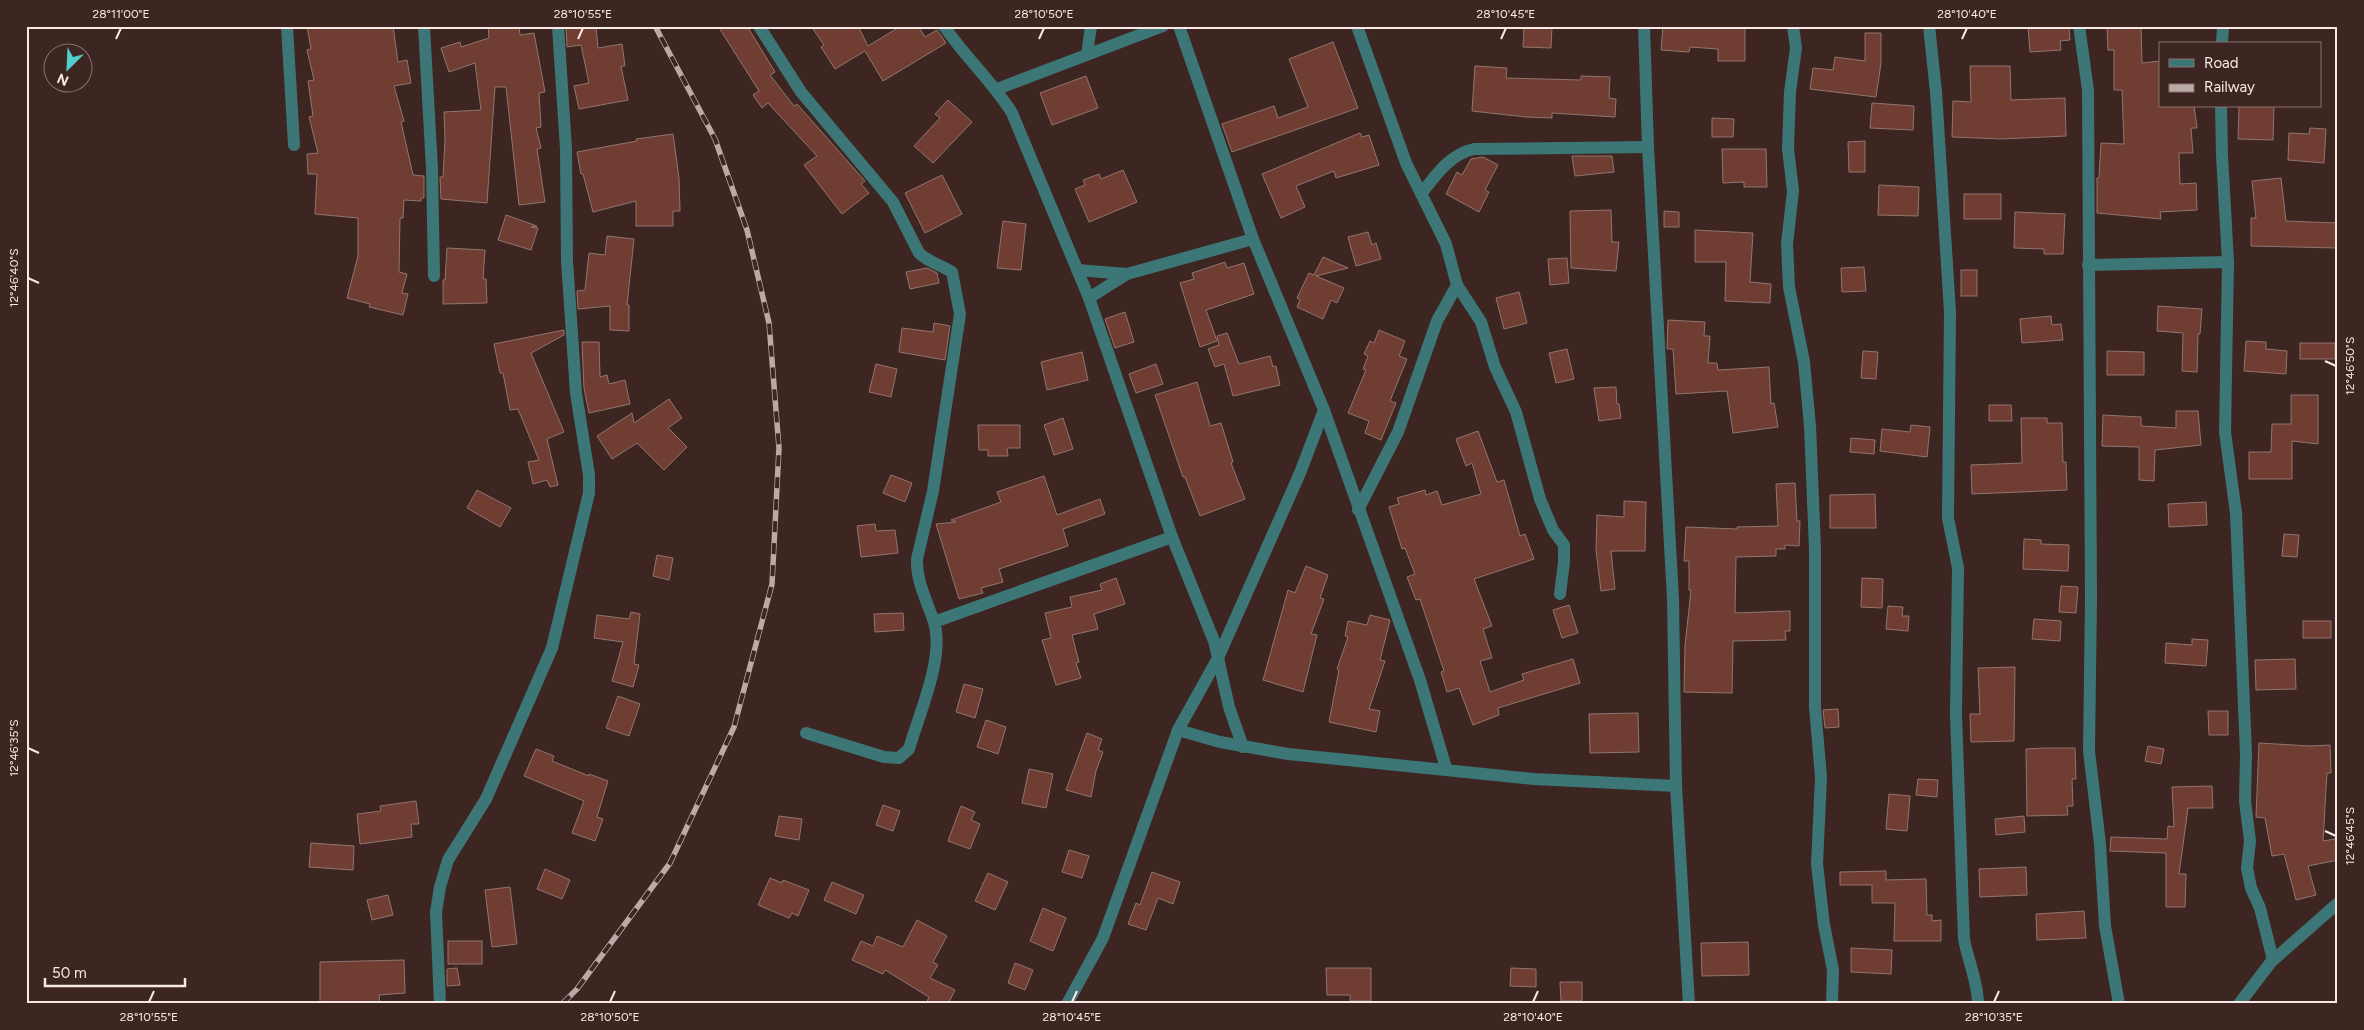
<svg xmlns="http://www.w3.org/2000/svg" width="2364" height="1030" font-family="Figtree,sans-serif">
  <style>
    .building { fill: #703d33; stroke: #91756f }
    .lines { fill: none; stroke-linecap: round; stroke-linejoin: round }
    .street { stroke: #3d7676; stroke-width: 12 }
    .rail-casing { stroke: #bba9a5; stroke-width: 5.5 }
    .rail { stroke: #3d2521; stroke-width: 4; stroke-dasharray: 11; stroke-linecap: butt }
    .ticks { fill: none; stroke: #f9e9e5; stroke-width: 2 }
    .neatline { fill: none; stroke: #f9e9e5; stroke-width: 2 }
    .ticks-label { font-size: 12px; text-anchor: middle; fill: #f9e9e5 }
  </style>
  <rect width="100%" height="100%" fill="#3d2521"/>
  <!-- building -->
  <g class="building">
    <path d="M307 26H393L398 62 407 60 411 83 394 86 404 121 401 122 413 175 424 176V198H421V201L404 200 403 218H400L399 272 407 274 402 293 408 294 403 315 369 307 370 304 347 298 358 256V218L315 214 317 174H308L307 154 318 153 309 117 313 116 308 81 314 80 307 50 311 49Z"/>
    <path d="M488 26H519L520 35 534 33 545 92 539 93 541 127 536 128 541 148 537 149 545 202 519 205 506 87H495L487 203 441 199 440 177H443L445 140 444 112 481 110 475 63 449 72 441 48 460 42 461 47 489 38Z"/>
    <path d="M566 26H596L598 48 622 44 625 66H621L628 100 579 109 574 86 589 83 581 45 567 47Z"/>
    <path d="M718 26H747L775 72 770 75 794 106 797 104 865 181 861 184 869 193 842 214 804 165 817 156 768 103 762 108 753 95 759 91Z"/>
    <path d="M811 26H858L868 46 901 26H918L925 37 937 30 946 43 883 81 865 51 835 69 821 47 824 45Z"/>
    <path d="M1524 26H1552L1551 48 1523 47Z"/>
    <path d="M1663 26 1745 27V61H1718V49L1690 47 1689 52 1661 50Z"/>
    <path d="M2028 26H2069L2070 40 2060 41 2061 50 2030 52Z"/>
    <path d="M2107 26H2141L2142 63 2160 61V106H2194L2197 128H2191L2193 153H2179L2180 184 2196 183 2197 210 2160 212 2161 219 2097 213V178H2099L2101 143 2124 144 2122 90H2114V50H2108Z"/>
    <path d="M1865 33H1881V63L1876 97 1810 89 1813 68 1833 70 1835 57 1865 61Z"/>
    <path d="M1333 42 1358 108 1232 152 1222 124 1274 106 1278 118 1308 107 1289 59Z"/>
    <path d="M1475 66 1507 68 1506 78 1581 80V76L1610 77 1609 98 1616 99 1615 117 1552 113V118L1526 117 1472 111Z"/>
    <path d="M1970 66H2010L2011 100 2065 98 2066 136 2002 139 1952 137 1953 101 1971 102Z"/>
    <path d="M1086 76 1098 108 1052 125 1040 93Z"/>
    <path d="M948 100 972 122 933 163 914 146 940 118 935 114Z"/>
    <path d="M1872 103 1914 106 1913 130 1870 128Z"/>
    <path d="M2239 106H2274L2273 140 2238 139Z"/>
    <path d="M1712 118 1734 119 1733 137H1712Z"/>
    <path d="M2310 128 2326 129 2324 163 2288 160 2289 133 2309 134Z"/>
    <path d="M1360 133 1362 137 1369 135 1379 165 1336 178 1334 171 1296 186 1305 207 1281 218 1262 174Z"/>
    <path d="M673 134 679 178 680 211H673V226H636V201L593 212 583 174H581L577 152 637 141 636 139Z"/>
    <path d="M1865 141V172H1849L1848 142Z"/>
    <path d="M1722 149H1766L1767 187H1744V182L1723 183Z"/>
    <path d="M1572 156H1612L1614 172 1575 176Z"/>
    <path d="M1483 157 1498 165 1485 190 1489 192 1479 212 1446 194 1457 172 1462 175 1471 159Z"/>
    <path d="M1123 170 1137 202 1089 222 1075 189 1085 185 1083 180 1099 174 1101 179Z"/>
    <path d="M942 175 962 214 925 233 905 193Z"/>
    <path d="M2281 178 2286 221 2338 223 2337 248 2251 246V218H2256L2252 181Z"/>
    <path d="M1879 185 1919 187 1918 216 1878 215Z"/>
    <rect x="1964" y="194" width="37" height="25"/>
    <path d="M1611 210 1612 242H1619L1616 271 1571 268 1570 211Z"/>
    <path d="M1664 211 1679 212V227H1664Z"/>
    <path d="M2015 212 2065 214 2063 254H2044V249L2014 248Z"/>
    <path d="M506 215 537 226 531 227 538 228 531 250 498 240Z"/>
    <path d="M1003 221 1026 224 1021 270 997 268Z"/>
    <path d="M1695 230 1753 233 1750 282 1771 284 1770 303 1725 301 1726 262H1695Z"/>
    <path d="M1368 232 1372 245 1376 243 1381 259 1356 266 1348 237Z"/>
    <path d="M607 236 634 239 627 305H629V331L610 330V306L578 309 577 291 585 290 589 253 605 255Z"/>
    <path d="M447 248 485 250 483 279H486L487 303 443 304V280H445Z"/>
    <path d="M1323 257 1348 268 1316 276 1344 288 1337 303 1331 300 1323 319 1297 307 1300 300 1297 298 1309 273 1314 275Z"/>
    <path d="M1567 258 1569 283 1550 285 1548 259Z"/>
    <path d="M1225 262 1227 268 1244 263 1254 294 1206 310 1217 341 1200 347 1180 283 1194 279 1192 273Z"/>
    <path d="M1864 267 1866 291 1842 292 1841 268Z"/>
    <path d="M927 268 937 273 939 283 910 289 906 272Z"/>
    <rect x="1961" y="270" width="16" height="26"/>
    <path d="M1519 292 1527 323 1504 329 1496 298Z"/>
    <path d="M2158 306 2202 309 2200 334H2198L2197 372 2182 371 2183 333 2157 331Z"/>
    <path d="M1125 312 1134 342 1115 348 1105 319Z"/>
    <path d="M2051 316 2052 325 2061 324 2063 340 2022 343 2020 319Z"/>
    <path d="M1668 320 1705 322 1704 336H1710L1708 363H1717L1718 370 1769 367 1771 404 1774 403 1778 427 1733 433 1727 391 1676 394 1673 349H1667Z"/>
    <path d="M934 323 950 326 945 360 899 352 902 328 933 332Z"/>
    <path d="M564 330V335L531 353 564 432 547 439 558 485 550 487 547 480 533 484 528 462 539 460 518 409 510 410 503 373H500L494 344Z"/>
    <path d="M1379 330 1405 341 1399 356 1407 359 1390 401 1396 403 1381 440 1365 433 1369 421 1348 413 1366 370 1363 369 1368 356 1364 354 1370 341 1374 343Z"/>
    <path d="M1227 333 1239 364 1270 356 1273 367 1276 366 1280 385 1233 396 1224 364 1215 367 1208 349 1219 345 1217 336Z"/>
    <path d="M2246 341 2266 342V349L2287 351 2286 374 2244 371Z"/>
    <path d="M582 342H599L600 377 607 375 609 384 625 380 630 404 589 413 584 388Z"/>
    <rect x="2300" y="343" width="35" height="16"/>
    <path d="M1567 349 1574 379 1556 383 1549 353Z"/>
    <path d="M1863 351 1878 352 1876 379 1861 378Z"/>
    <path d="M2107 351 2144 352V375H2107Z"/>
    <path d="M1082 352 1088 380 1047 390 1041 362Z"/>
    <path d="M876 364 897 369 891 397 869 392Z"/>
    <path d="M1156 364 1163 384 1136 393 1129 374Z"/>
    <path d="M1197 382 1210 426 1221 423 1233 462 1231 463 1245 499 1200 516 1185 477H1183L1155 395Z"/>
    <path d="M1616 387 1617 404H1619L1621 418 1599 421 1594 388Z"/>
    <path d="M2291 395H2318V444L2292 441V479H2249V452H2271L2272 424H2291Z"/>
    <path d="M669 399 682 418 668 428 687 447 664 470 637 443 612 459 597 436 632 413 634 423Z"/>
    <path d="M1989 405H2011L2012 421H1989Z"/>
    <path d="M2176 411H2198L2201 445 2155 450 2154 481 2139 480V447L2102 446 2103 415 2141 417V426L2176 428Z"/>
    <path d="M1063 418 1073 449 1054 455 1044 425Z"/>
    <path d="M2021 418H2047V423H2062L2063 462H2066L2067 490 1972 494 1971 465 2022 463Z"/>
    <path d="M978 425H1020V448H1007L1008 456H988V450H979Z"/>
    <path d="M1911 425 1930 427 1927 457 1880 451 1882 429 1910 432Z"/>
    <path d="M1478 431 1497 482 1504 480 1520 536 1525 534 1534 559 1474 579 1492 626 1483 629 1492 658 1480 661 1490 692 1524 680 1522 674 1573 659 1580 683 1498 708 1499 715 1473 725 1459 688 1447 692 1441 672 1444 671 1420 599 1416 600 1407 577 1415 574 1405 548 1402 549 1389 507 1399 504 1397 498 1425 490 1426 495 1437 491 1442 505 1481 494 1472 463 1466 466 1456 439Z"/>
    <path d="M1851 438 1875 440 1874 454 1850 452Z"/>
    <path d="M891 475 912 483 905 502 883 493Z"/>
    <path d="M1044 476 1057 515 1100 499 1105 514 1063 529 1068 546 999 569 1003 582 981 588 983 593 959 599 936 524 956 522 951 520 1001 502 997 492Z"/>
    <path d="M1795 483 1797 521H1800L1799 546 1785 545V549H1776V556L1736 557 1735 613 1790 611V631H1785L1786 640 1733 641 1732 693 1684 692 1685 646 1691 590H1689V561H1684L1686 527 1737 529V527L1778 526 1776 484Z"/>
    <path d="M477 490 511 508 500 527 467 508Z"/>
    <path d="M1875 494 1876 528H1830V495Z"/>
    <path d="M1624 501 1646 502 1645 551H1611L1615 589 1601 591 1596 550 1597 515 1624 517Z"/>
    <path d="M2206 502 2207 525 2169 527 2168 504Z"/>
    <path d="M875 524 876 531 895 530 898 553 861 557 857 526Z"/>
    <path d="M2284 534 2299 535 2297 557 2282 556Z"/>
    <path d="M2024 539 2041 540V544L2069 545 2068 571 2023 569Z"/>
    <path d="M657 555 673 558 669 580 653 576Z"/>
    <path d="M1306 566 1328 575 1320 598 1324 599 1311 634 1317 635 1303 692 1263 680 1288 590 1295 593Z"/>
    <path d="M1116 578 1125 604 1094 614 1098 629 1072 635 1079 662 1076 663 1081 678 1056 685 1042 640 1051 638 1045 613 1072 607 1070 597 1102 590 1100 584Z"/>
    <path d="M1862 578 1883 579 1882 608 1861 607Z"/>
    <path d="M2061 586 2078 587 2076 613 2059 612Z"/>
    <path d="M1569 605 1578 633 1562 638 1553 610Z"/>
    <path d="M1888 606 1903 607 1902 616H1909L1908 631 1886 629Z"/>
    <path d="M631 612 640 614 634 664 639 665 633 687 612 681 623 642 594 638 597 615 629 619Z"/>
    <path d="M903 613 904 630 875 632 874 614Z"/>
    <path d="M1370 615 1390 620 1380 660 1385 661 1369 709 1380 711 1376 732 1329 722 1339 670 1337 669 1348 637 1345 636 1348 621 1367 625Z"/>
    <path d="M2034 619 2061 621 2060 641 2032 639Z"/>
    <rect x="2303" y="621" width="28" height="17"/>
    <path d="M2192 639 2208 640 2206 666 2165 663 2166 643 2192 645Z"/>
    <path d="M2295 659 2296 689 2256 690 2255 660Z"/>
    <path d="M2015 667 2014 741 1971 742 1970 714H1980L1978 668Z"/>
    <path d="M964 684 983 689 975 718 956 712Z"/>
    <path d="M618 696 640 704 629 736 606 728Z"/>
    <path d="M1838 709 1839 727 1825 728 1823 710Z"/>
    <path d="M2208 711H2228V735H2209Z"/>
    <path d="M1638 713 1639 752 1590 753 1589 714Z"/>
    <path d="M986 720 1006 727 998 754 977 747Z"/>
    <path d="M1087 733 1102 739 1098 750 1103 752 1096 771 1091 797 1066 790Z"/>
    <path d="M2259 743 2310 746 2330 745 2331 773H2327L2323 841 2335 839 2338 860 2308 866 2316 895 2296 900 2284 854 2272 856 2265 818 2256 817Z"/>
    <path d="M2148 746 2164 749 2161 764 2145 761Z"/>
    <path d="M2044 748H2075L2076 779H2072L2073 806H2067L2068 815 2027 816 2026 749Z"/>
    <path d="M536 749 554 756 552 761 589 776V774L608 781 597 817 603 819 595 841 572 833 584 801 524 776Z"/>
    <path d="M1029 769 1053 774 1046 808 1022 803Z"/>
    <path d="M1918 779 1938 780 1937 797 1916 795Z"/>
    <path d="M2212 786 2213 808H2188L2179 874H2186L2185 907H2166V853L2110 851 2111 837 2167 839 2168 826 2174 827 2172 787Z"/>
    <path d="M1889 794 1910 796 1907 831 1886 829Z"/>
    <path d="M416 801 419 824H411L412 837 360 844 357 814 381 811 380 806Z"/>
    <path d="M883 805 900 811 893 831 876 825Z"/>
    <path d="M961 806 975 812 971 820 980 824 970 849 948 841Z"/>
    <path d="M779 816 802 819 799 840 775 836Z"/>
    <path d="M2024 816 2025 832 1996 835 1995 819Z"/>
    <path d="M311 843 354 846 353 870 309 867Z"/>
    <path d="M1069 850 1089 856 1082 878 1062 872Z"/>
    <path d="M2026 867 2027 895 1980 897 1979 869Z"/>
    <path d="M545 869 570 880 562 899 537 889Z"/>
    <path d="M1886 871V880L1926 879 1927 915H1932V921L1941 920V941H1894L1895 903H1872V885H1840V872Z"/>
    <path d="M1152 872 1180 882 1173 904 1158 898 1146 930 1128 924 1136 903 1140 905Z"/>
    <path d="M988 873 1008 882 995 910 975 901Z"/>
    <path d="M770 878 782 883 783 880 809 890 798 916 792 913 789 918 758 905Z"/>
    <path d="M832 882 864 895 856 914 824 900Z"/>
    <path d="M510 887 517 944 492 947 485 890Z"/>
    <path d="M388 895 393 915 372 920 367 900Z"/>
    <path d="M1043 908 1066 918 1053 951 1030 941Z"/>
    <path d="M2084 911 2086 938 2037 940 2036 914Z"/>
    <path d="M917 920 947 936 933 962 938 965 930 978 955 990 948 1004H926L929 997 885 970 883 974 852 960 861 941 873 946 877 936 903 947Z"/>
    <rect x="448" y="941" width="34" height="23"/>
    <path d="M1748 942 1749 975 1702 976 1701 943Z"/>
    <path d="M1851 948 1892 950 1891 974 1851 972Z"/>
    <path d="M404 960 405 993 379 995 380 1004H320V962Z"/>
    <path d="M1015 963 1033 970 1025 990 1008 983Z"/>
    <path d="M457 968 460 985 447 986V969Z"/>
    <path d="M1326 968H1371V1001H1350V995H1327Z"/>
    <path d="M1511 968 1536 969V987L1510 986Z"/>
    <path d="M1560 982H1582V1001H1561Z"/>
  </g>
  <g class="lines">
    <!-- street -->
    <g class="street">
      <path d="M287 26 294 145"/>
      <path d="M424 26 432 169 434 276"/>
      <path d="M759 26 801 92 893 202 919 253C928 262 941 265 952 272L960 314 933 491 917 559C916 581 927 601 934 622 945 657 919 714 909 749L899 758 884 757 806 733"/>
      <path d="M944 26C965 57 992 81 1012 113L1089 298 1172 537 1214 641 1218 658 1178 730 1103 938 1067 1004"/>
      <path d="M1179 26 1253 239 1324 410 1420 680 1446 768"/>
      <path d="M1357 26 1406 163 1446 244 1457 285 1437 321 1398 432 1358 510"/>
      <path d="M1644 26 1648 147 1673 599 1676 786 1689 1004"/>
      <path d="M1793 26 1796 48 1790 92 1788 149 1793 191 1787 244 1789 287 1804 362 1810 426 1815 549V707L1821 777 1817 864 1824 925 1833 970 1832 1004"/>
      <path d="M1929 26 1936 92 1950 312 1948 518 1958 568 1956 714 1964 939C1968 961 1978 982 1978 1004"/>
      <path d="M2079 26 2088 90 2091 598 2089 751 2100 844 2105 926 2119 1004"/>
      <path d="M2222 44 2223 26"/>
      <path d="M1087 54 1091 26"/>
      <path d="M997 89 1163 26"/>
      <path d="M2221 106 2222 155 2228 262 2225 432 2236 513 2246 754 2245 801 2250 841 2247 868 2251 888 2260 908 2273 960"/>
      <path d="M1421 194C1436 175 1450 154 1474 149L1648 147"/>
      <path d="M2088 265 2228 262"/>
      <path d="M1077 270 1127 274"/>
      <path d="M1457 285 1481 322 1495 367 1516 412 1540 499 1553 530 1564 545V562L1560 594"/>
      <path d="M1089 298 1127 274 1253 239"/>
      <path d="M934 622 1172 537"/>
      <path d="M1178 730 1220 742 1288 754 1534 779 1676 786"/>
      <path d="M1243 747 1229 707 1218 658 1300 473 1324 410"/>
      <path d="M440 1004 436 912 440 887 448 860 486 799 552 648 589 493V475L576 393 567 261 566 149 558 26"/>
      <path d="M2239 1004 2271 962 2338 903"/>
    </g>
    <defs>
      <path id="rail" d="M562 1004 577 989 670 863 734 727 772 584 779 448 769 323 747 230 715 139 655 26"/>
    </defs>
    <!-- rail casing -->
    <use href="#rail" class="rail-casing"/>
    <!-- rail -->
    <use href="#rail" class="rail"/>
  </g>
  <!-- ticks -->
  <path class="ticks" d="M116 39 121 28M578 39 583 28M1039 39 1044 28M1501 39 1506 28M1962 39 1967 28M28 278 39 283M2325 361 2336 366M28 748 39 753M2325 831 2336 836M149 1002 154 991M610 1002 615 991M1072 1002 1077 991M1533 1002 1538 991M1994 1002 1999 991"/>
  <!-- border -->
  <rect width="2364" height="1030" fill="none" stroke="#3d2521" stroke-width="55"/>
  <!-- legend -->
  <rect x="2159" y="42" width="162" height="65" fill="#3d2521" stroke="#88736f"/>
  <rect x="2169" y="59" width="25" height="8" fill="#3d7676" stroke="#88736f"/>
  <text x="2204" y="68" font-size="15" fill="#f9e9e5">Road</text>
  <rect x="2169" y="84" width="25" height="8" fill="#bba9a5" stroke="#88736f"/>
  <text x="2204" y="92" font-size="15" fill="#f9e9e5">Railway</text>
  <!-- north arrow -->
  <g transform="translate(68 68) rotate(204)"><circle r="24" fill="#3d2521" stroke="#88736f"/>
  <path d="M0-4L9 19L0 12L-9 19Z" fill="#52cdcd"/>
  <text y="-8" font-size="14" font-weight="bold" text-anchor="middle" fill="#f9e9e5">N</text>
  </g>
  <!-- scale -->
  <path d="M45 978v8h140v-8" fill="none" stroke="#f9e9e5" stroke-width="2.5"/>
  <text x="52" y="978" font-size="15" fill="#f9e9e5" stroke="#3d2521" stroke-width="4" paint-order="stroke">50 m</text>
  <rect x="28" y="28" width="2308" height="974" class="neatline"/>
  <g class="ticks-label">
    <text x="121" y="18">28°11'00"E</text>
    <text x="583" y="18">28°10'55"E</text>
    <text x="1044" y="18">28°10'50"E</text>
    <text x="1506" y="18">28°10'45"E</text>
    <text x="1967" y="18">28°10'40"E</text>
    <text transform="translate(14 278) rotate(-90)" y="4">12°46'40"S</text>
    <text transform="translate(2350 366) rotate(-90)" y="4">12°46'50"S</text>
    <text transform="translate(14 748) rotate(-90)" y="4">12°46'35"S</text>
    <text transform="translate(2350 836) rotate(-90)" y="4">12°46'45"S</text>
    <text x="149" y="1021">28°10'55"E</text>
    <text x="610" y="1021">28°10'50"E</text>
    <text x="1072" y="1021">28°10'45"E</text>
    <text x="1533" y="1021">28°10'40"E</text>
    <text x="1994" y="1021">28°10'35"E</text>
  </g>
</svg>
